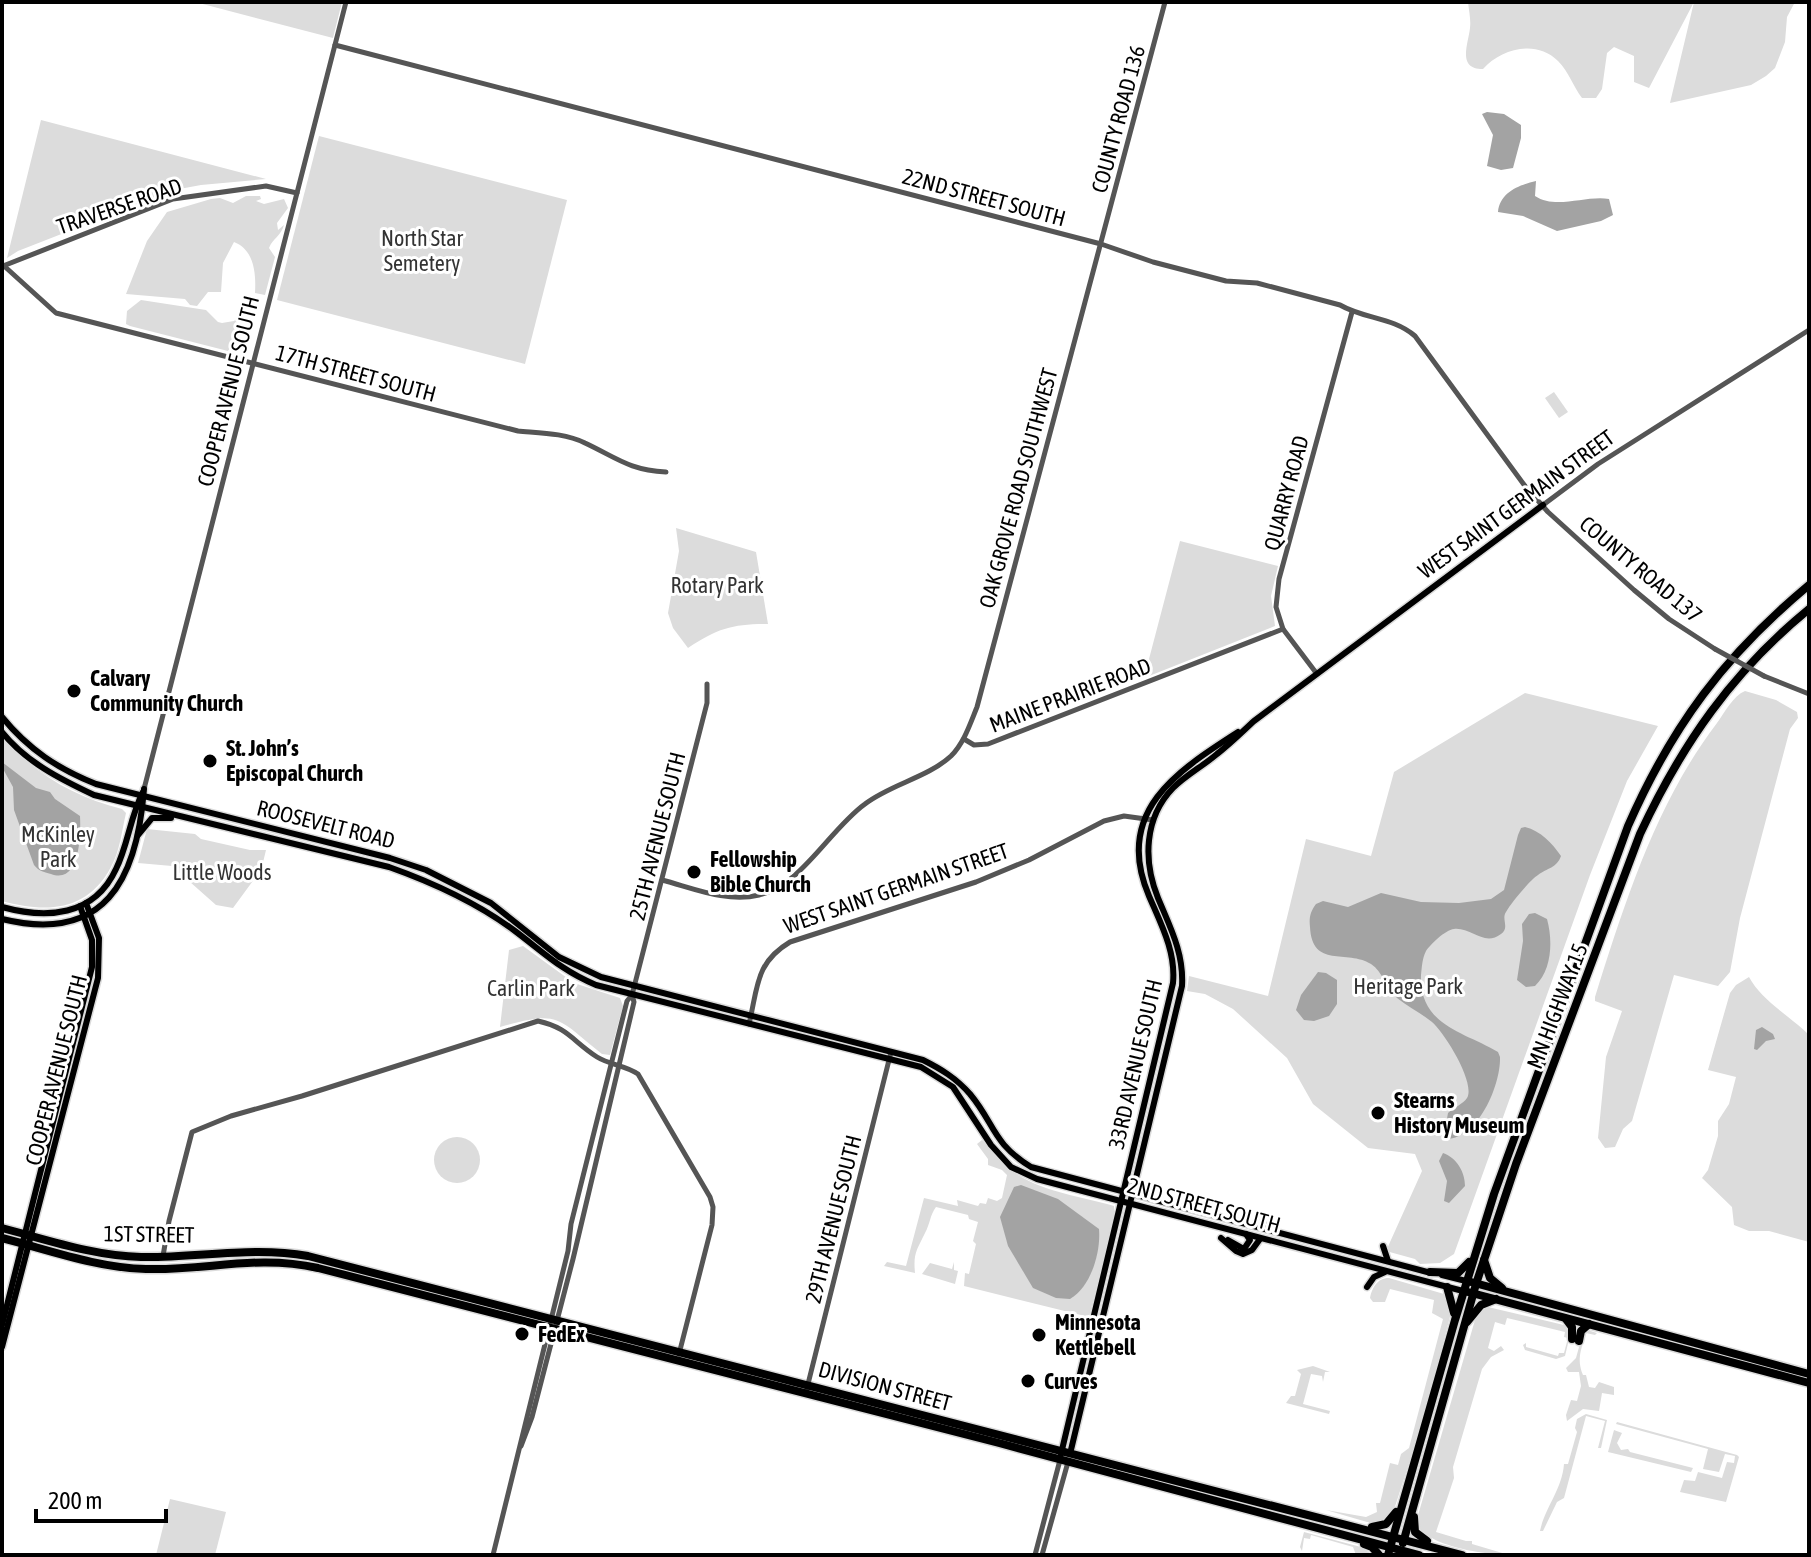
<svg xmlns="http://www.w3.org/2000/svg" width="1811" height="1557" font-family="'Asap Condensed',sans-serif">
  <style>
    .green { fill: #dcdcdc }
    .water { fill: #a3a3a3 }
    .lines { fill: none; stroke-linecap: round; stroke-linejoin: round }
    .major-casing { stroke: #dbdbdb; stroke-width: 9 }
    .highway-casing { stroke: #dbdbdb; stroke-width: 11 }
    .minor { stroke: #555; stroke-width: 5 }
    .major { stroke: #000; stroke-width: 6 }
    .highway { stroke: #000; stroke-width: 8 }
    .minor-bridge { stroke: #555; stroke-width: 5 }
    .poi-dot { fill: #000; stroke: #fff; stroke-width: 3 }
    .labels { text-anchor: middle; stroke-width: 6; stroke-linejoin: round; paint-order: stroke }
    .street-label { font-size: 22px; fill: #000; stroke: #fff }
    .park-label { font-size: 22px; fill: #333; stroke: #fff }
    .poi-label { font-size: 22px; font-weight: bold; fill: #000; stroke: #fff; text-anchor: start }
  </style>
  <rect width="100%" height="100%" fill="#fff"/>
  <!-- green -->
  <g class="green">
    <path d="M195 2H342L333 38Z"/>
    <path d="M1468 2H1795L1787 17 1785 42 1775 68 1766 76 1751 85 1670 103 1694 2 1649 88 1634 82V56L1614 47 1607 53 1602 89 1596 98H1582C1573 86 1569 72 1558 61 1536 39 1501 49 1483 69 1457 69 1468 45 1470 28 1471 20 1469 11 1468 2Z"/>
    <path d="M41 120 266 179 201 185 174 190 18 251 7 258Z"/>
    <path d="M319 136 567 200 525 364 277 300Z"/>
    <path d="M246 196H260L261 199 256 201 264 204 284 199 288 208 277 223 278 230 284 225C281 236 273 238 269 248L275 257 265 295 255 293C256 275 255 250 234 242L223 263 221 292H208L197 306 190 305 185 299 126 294 147 241 167 212 211 199 220 198 233 203Z"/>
    <path d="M141 300 206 310 218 322 222 323 234 321 240 316 244 328 228 351 130 326 126 324 127 311Z"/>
    <path d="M1554 392 1568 412 1559 418 1545 398Z"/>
    <path d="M676 528 756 552 768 624C733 624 718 628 688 648L673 628 668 613 679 551Z"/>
    <path d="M1180 541 1278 566 1271 596 1275 626 1144 678Z"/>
    <path d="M1745 691 1776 700 1797 712 1798 718 1790 729 1740 918 1730 972 1718 986 1674 975 1632 1121 1623 1129 1615 1147 1605 1148 1598 1138 1606 1057 1622 1011 1595 1001V997C1625 902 1656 803 1717 723 1725 712 1733 696 1745 691Z"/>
    <path d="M1525 693 1658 726 1627 781 1590 875 1454 1254 1440 1263 1420 1264 1415 1259 1386 1251 1422 1171 1415 1154 1368 1148 1313 1104 1287 1058 1233 1009 1205 994 1187 991 1189 976 1268 996 1306 839 1371 856 1394 772Z"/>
    <path d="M2 738C36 774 74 797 122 809L126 813C122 830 120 851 111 867 87 912 46 913 2 901Z"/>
    <path d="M147 829 195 834 201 839 250 850H266L259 879 255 878 233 908 216 905 172 866 138 863Z"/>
    <path d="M523 946 574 983 620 998 623 1006 610 1055 602 1054C556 1017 560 1010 500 1027L509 950Z"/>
    <path d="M1749 977C1762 1001 1790 1016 1809 1035V1242L1769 1231H1749L1734 1225 1732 1207 1702 1178 1708 1170 1718 1136V1121L1729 1104 1736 1077 1708 1070 1730 993 1736 985Z"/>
    <circle cx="457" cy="1160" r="23"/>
    <path d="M982 1140C993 1152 1003 1165 1018 1175 1045 1192 1083 1197 1114 1206V1218L1089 1317 964 1286 965 1273 969 1274 976 1244 973 1241 978 1222 969 1219 968 1215 936 1207C930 1215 930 1224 925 1233 917 1250 913 1253 915 1273L884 1266 887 1262 906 1266 924 1198 958 1206 957 1200 978 1206 980 1203 986 1204 988 1198 997 1201 1002 1198 1007 1175 1002 1170 988 1165V1159L977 1144Z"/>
    <path d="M954 1262V1270L958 1271 955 1284 922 1274 930 1263 952 1269Z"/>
    <path d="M1389 1278 1444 1294 1452 1309 1424 1416 1393 1513 1385 1522H1367L1326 1510 1366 1517 1377 1512 1376 1503H1380L1390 1463 1398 1465 1401 1454 1409 1448 1443 1319 1432 1313 1434 1300 1390 1289 1385 1302H1373L1370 1298C1372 1288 1377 1278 1389 1278Z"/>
    <path d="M1488 1307 1568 1326 1570 1335 1565 1356 1556 1359 1525 1350 1523 1345 1526 1343V1347L1558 1356 1559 1353H1564L1568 1338 1564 1337 1565 1332 1507 1318 1505 1325 1495 1322 1488 1348 1494 1351 1501 1346 1504 1350 1491 1357 1482 1369 1453 1467 1454 1478 1436 1532 1466 1541H1472V1544L1509 1555C1487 1555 1423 1546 1416 1522L1475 1320 1480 1310Z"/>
    <path d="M1584 1329 1597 1333 1595 1335 1586 1333C1582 1348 1576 1358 1583 1375H1586L1589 1387 1595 1388 1599 1382 1614 1387V1395L1602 1393 1599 1411 1583 1409 1567 1421 1566 1415 1571 1400 1577 1401 1581 1386 1579 1372H1568L1566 1368 1576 1358Z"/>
    <path d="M1313 1366 1330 1372H1325L1323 1382 1322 1376 1311 1374 1303 1404 1330 1411 1329 1414 1286 1403 1291 1396H1295L1301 1374 1297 1370Z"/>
    <path d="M1586 1414 1607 1420 1601 1448H1598L1605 1421 1586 1416 1564 1498 1557 1502 1543 1531H1540C1545 1507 1562 1490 1564 1464H1568L1577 1432 1575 1428 1577 1419Z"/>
    <path d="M1617 1422 1737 1455 1739 1457 1726 1502 1680 1492 1684 1480 1695 1481 1698 1472 1722 1478 1727 1462 1734 1463 1735 1456 1725 1454 1719 1472 1703 1469 1708 1449 1616 1424Z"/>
    <path d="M1614 1430 1622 1433 1617 1443 1621 1450 1628 1449 1630 1452 1693 1468 1691 1472 1608 1452Z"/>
    <path d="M170 1499 226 1512 215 1555H156Z"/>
    <path d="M1304 1532 1361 1547 1373 1555H1356L1353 1547 1311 1535 1310 1539 1304 1538 1302 1551 1300 1547Z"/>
  </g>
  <!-- water -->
  <g class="water">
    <path d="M1487 112 1504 114 1521 125V138L1513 168 1501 170 1487 166 1493 135 1482 114Z"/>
    <path d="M1536 181 1535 196C1556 210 1586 195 1609 199L1613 215 1601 221 1557 231 1523 216 1498 212C1500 192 1519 185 1536 181Z"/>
    <path d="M2 762 36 788 50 792 55 799 80 816C81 835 80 885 51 874 43 872 39 871 34 865L14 810 13 787 2 767Z"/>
    <path d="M1525 827C1541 831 1552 843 1561 856 1557 868 1547 868 1538 875 1530 880 1511 903 1506 912 1501 919 1510 928 1501 934 1484 947 1471 927 1454 929 1445 930 1431 944 1426 951 1422 959 1422 967 1421 975 1419 1026 1465 1032 1498 1052L1500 1057C1501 1084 1479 1138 1447 1139L1444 1135 1448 1113C1453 1108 1463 1104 1467 1098 1476 1083 1444 1032 1432 1022 1421 1013 1408 1007 1397 998 1386 988 1383 972 1371 964 1347 949 1312 969 1310 927 1309 918 1310 912 1316 904L1323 901 1348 907 1381 893 1421 902 1459 903 1491 899 1504 890 1518 835 1521 828Z"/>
    <path d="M1535 913 1547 919C1553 941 1552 970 1535 986L1526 987 1517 980 1523 941 1522 924 1529 914Z"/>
    <path d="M1318 972 1326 973 1337 980V1004L1329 1016 1314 1021 1304 1020 1296 1010 1301 995Z"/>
    <path d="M1762 1027 1773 1034 1775 1039 1766 1041 1757 1050 1754 1049 1756 1030Z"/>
    <path d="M1443 1153C1457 1158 1465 1172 1465 1186L1449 1203 1444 1201 1447 1181 1439 1161Z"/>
    <path d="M1021 1185 1058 1199 1099 1229C1101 1252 1091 1287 1070 1299L1056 1298 1033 1288 1008 1246 1000 1217 1014 1187Z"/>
  </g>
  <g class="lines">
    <defs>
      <g id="major">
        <path d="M2 717C28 749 58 769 96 784L390 858 426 870 491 903 559 957 601 977 923 1060C941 1069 956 1078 970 1094 995 1124 992 1143 1031 1167L1431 1273"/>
        <path d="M2 732C26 762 60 779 94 795L389 867C434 883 476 902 515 931 543 952 562 971 596 985L921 1067 953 1087 991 1145 1011 1167 1037 1179 1463 1291"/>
        <path d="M138 835 152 818H171"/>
        <path d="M2 907C46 919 94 917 116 869 128 845 130 817 143 792"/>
        <path d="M2 919C105 944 137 880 144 789"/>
        <path d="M1250 1225 1262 1215 1266 1225 1275 1230"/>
        <path d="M1221 1238 1236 1251 1243 1254 1252 1250 1260 1239"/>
        <path d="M1228 1240 1244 1249 1250 1240 1246 1234"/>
        <path d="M1383 1246 1388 1261"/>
        <path d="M1442 1275 1466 1281"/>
        <path d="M1367 1287 1374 1277 1385 1272"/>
        <path d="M2 1325 92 967V940L80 906"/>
        <path d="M2 1347 98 978 99 938 86 903"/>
        <path d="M1061 1454 1173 983C1176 952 1161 924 1149 896 1113 812 1177 771 1238 732"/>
        <path d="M1070 1454 1182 986C1184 953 1170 927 1158 898 1143 861 1144 818 1173 788 1186 775 1203 766 1217 754 1230 744 1242 732 1254 721L1543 505"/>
      </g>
      <g id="highway">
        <path d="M2 1228C48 1240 94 1256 141 1257 198 1258 252 1246 308 1256L1462 1555"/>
        <path d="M2 1238C49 1250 98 1268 146 1269 207 1271 256 1254 318 1268L999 1443 1419 1555"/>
        <path d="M1484 1260 1490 1278 1502 1288"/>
        <path d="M1430 1272 1458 1273 1469 1262"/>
        <path d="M1471 1282 1809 1374"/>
        <path d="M1447 1287 1454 1313"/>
        <path d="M1468 1292 1809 1383"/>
        <path d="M1566 1319 1572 1327V1339"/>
        <path d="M1467 1322 1481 1305 1496 1299"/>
        <path d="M1579 1341 1581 1331 1589 1324"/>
        <path d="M1414 1517 1415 1532 1427 1541"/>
        <path d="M1372 1527 1386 1524 1396 1512"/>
        <path d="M1403 1543 1476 1284 1516 1164 1640 834C1682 744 1732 672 1809 609"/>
        <path d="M1364 1544 1372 1547 1379 1555"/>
        <path d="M1388 1555 1455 1320 1494 1194 1628 826C1672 726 1724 656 1809 585"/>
      </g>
    </defs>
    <!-- major casing -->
    <use href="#major" class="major-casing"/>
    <!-- highway casing -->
    <use href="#highway" class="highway-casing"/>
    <!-- minor -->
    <g class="minor">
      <path d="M335 45 1101 244 1153 262 1226 281 1257 283 1340 305C1364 319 1393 317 1415 336L1525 486 1548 512 1634 590 1669 619 1715 649"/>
      <path d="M3 265 56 313 518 431C540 433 565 433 585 443 617 458 629 470 666 472"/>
      <path d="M3 266 173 199 266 186 297 193"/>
      <path d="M1543 505 1598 464 1809 330"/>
      <path d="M1317 674 1283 629 1276 607 1279 579 1352 312"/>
      <path d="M1764 676 1809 694"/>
      <path d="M964 739 974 745 988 744 1283 629"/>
      <path d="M144 789 346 2"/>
      <path d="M662 880C693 888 727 903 759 895 801 886 830 829 865 804 891 784 927 778 951 756 964 743 970 724 977 707L1165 2"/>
      <path d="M749 1024C758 987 755 963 790 942L976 882 1029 860 1104 821 1124 816 1153 820"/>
      <path d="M163 1256 169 1221 192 1132 231 1116 302 1096 538 1021C569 1028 572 1041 597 1057 610 1065 625 1065 638 1074L710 1197 713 1207 712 1225 679 1354"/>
      <path d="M807 1388 891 1052"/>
      <path d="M521 1446 532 1417 573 1259 634 1002 632 995 707 703V684"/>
      <path d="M493 1555 568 1251 571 1224 627 1001 632 995"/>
      <path d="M1035 1555 1060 1460"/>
      <path d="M1042 1555 1068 1462"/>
    </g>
    <!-- major -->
    <use href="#major" class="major"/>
    <!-- highway -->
    <use href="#highway" class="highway"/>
    <!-- minor-bridge -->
    <path class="minor-bridge" d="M1715 649 1764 676"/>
  </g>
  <!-- markers -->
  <g class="poi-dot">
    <circle cx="74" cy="691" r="8"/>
    <circle cx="210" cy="761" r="8"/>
    <circle cx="694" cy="872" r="8"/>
    <circle cx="1378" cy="1113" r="8"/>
    <circle cx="522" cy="1334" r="8"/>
    <circle cx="1039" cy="1335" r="8"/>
    <circle cx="1028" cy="1381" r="8"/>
  </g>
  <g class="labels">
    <!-- street labels -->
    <g class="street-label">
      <text transform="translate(1118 119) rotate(-75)" y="8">COUNTY ROAD 136</text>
      <text transform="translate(984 197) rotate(15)" y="8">22ND STREET SOUTH</text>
      <text transform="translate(119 206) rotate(-19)" y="8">TRAVERSE ROAD</text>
      <text transform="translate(356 373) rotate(15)" y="8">17TH STREET SOUTH</text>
      <text transform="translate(228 391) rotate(-76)" y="8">COOPER AVENUE SOUTH</text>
      <text transform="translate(1018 488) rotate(-75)" y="8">OAK GROVE ROAD SOUTHWEST</text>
      <text transform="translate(1286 493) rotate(-75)" y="8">QUARRY ROAD</text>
      <text transform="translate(1516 504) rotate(-36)" y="8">WEST SAINT GERMAIN STREET</text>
      <text transform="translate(1641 569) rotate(40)" y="8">COUNTY ROAD 137</text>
      <text transform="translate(1070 695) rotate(-21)" y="8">MAINE PRAIRIE ROAD</text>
      <text transform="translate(326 824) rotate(14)" y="8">ROOSEVELT ROAD</text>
      <text transform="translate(657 836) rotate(-76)" y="8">25TH AVENUE SOUTH</text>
      <text transform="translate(896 888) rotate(-19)" y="8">WEST SAINT GERMAIN STREET</text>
      <text transform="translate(1557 1006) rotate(-69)" y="8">MN HIGHWAY 15</text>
      <text transform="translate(1135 1064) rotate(-77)" y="8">33RD AVENUE SOUTH</text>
      <text transform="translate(56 1070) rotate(-76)" y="8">COOPER AVENUE SOUTH</text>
      <text transform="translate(1204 1205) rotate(15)" y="8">2ND STREET SOUTH</text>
      <text transform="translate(833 1219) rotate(-76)" y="8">29TH AVENUE SOUTH</text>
      <text transform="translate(149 1234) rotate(1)" y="8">1ST STREET</text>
      <text transform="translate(885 1386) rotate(15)" y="8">DIVISION STREET</text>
    </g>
    <!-- park labels -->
    <g class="park-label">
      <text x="422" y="246">North Star<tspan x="422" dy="25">Semetery</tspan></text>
      <text x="717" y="593">Rotary Park</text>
      <text x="58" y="842">McKinley<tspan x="58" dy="25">Park</tspan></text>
      <text x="222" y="880">Little Woods</text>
      <text x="1408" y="994">Heritage Park</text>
      <text x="531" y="996">Carlin Park</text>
    </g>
    <!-- poi labels -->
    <g class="poi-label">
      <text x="90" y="686">Calvary<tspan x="90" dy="25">Community Church</tspan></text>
      <text x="226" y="756">St. John’s<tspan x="226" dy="25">Episcopal Church</tspan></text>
      <text x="710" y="867">Fellowship<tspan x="710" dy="25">Bible Church</tspan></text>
      <text x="1394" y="1108">Stearns<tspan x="1394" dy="25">History Museum</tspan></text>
      <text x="1055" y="1330">Minnesota<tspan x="1055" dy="25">Kettlebell</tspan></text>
      <text x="538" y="1342">FedEx</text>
      <text x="1044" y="1389">Curves</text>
    </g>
  </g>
  <!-- border -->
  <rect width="1811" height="1557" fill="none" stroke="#000000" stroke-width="8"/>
  <!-- scale -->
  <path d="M36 1509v12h130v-12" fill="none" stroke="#000000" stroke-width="4"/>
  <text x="48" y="1509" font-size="24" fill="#000000" stroke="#ffffff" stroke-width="6" paint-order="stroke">200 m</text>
</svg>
